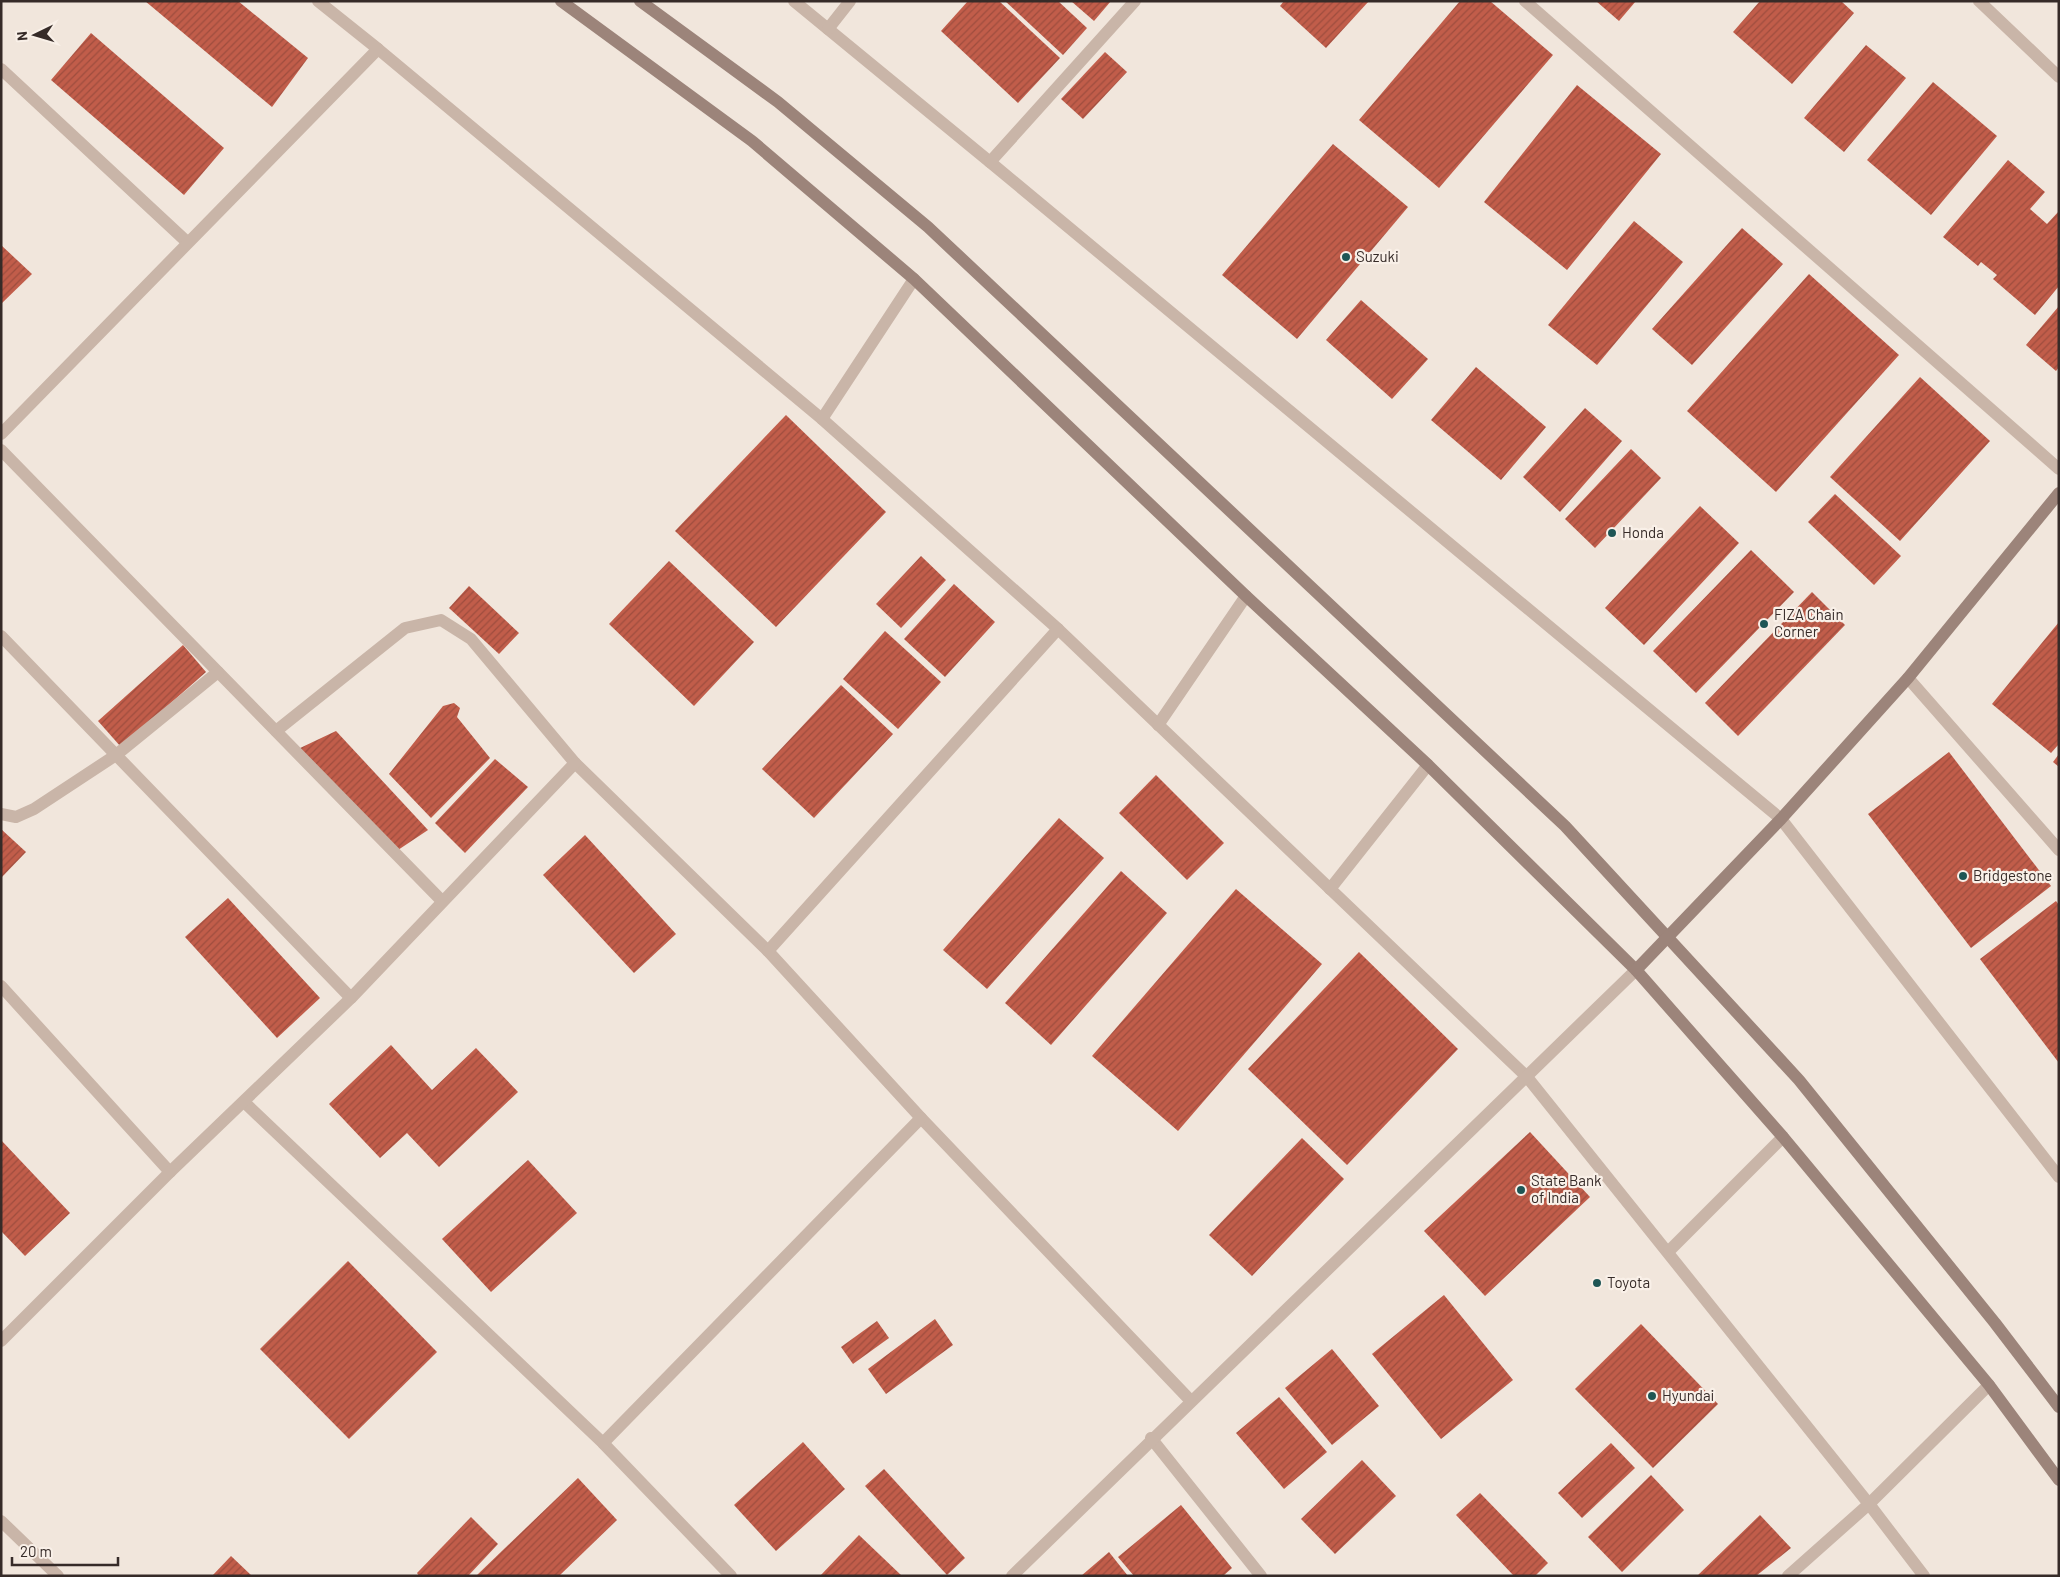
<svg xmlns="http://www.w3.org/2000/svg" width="2060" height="1577" font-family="Barlow,sans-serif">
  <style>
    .building { fill: url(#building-hatch) }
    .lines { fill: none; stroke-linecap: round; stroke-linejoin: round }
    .street { stroke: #c9b5a8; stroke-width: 12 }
    .secondary { stroke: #9c847a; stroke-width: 12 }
    .poi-dot { fill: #1f5655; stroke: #f9f0e8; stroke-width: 2 }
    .labels { text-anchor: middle; stroke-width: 4.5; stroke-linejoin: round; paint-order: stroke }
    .poi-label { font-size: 15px; fill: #362b28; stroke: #f9f0e8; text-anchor: start }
  </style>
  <defs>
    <pattern id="building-hatch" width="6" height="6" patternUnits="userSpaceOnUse" patternTransform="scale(1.25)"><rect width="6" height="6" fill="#c15d4a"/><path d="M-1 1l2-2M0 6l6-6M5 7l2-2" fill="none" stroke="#9e4d3e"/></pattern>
  </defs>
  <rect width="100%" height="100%" fill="#f1e6dc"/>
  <!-- building -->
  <g class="building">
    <path d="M145 1H238L308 58 272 107Z"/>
    <path d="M968 1H999L1060 58 1018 103 941 31Z"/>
    <path d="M1005 1H1058L1087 28 1063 55Z"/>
    <path d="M1071 1H1111L1094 21Z"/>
    <path d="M1284 1H1369L1326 48 1280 6Z"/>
    <path d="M1460 1H1490L1553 55 1439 188 1359 120Z"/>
    <path d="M1596 1H1636L1619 21Z"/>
    <path d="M1760 1H1841L1854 13 1792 84 1733 32Z"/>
    <path d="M91 33 224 148 184 195 51 80Z"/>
    <path d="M1866 45 1906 78 1844 152 1804 118Z"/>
    <path d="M1105 52 1127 72 1083 119 1061 99Z"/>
    <path d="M1933 82 1997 136 1931 215 1867 160Z"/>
    <path d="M1577 85 1661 154 1567 270 1484 202Z"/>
    <path d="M1333 144 1408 207 1297 339 1222 275Z"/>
    <path d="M2008 160 2045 192 2030 209 2047 224 2059 211V286L2035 315 1993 279 1997 275 1981 262 1978 266 1943 237Z"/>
    <path d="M1634 221 1683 262 1597 365 1548 325Z"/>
    <path d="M1742 228 1783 264 1692 365 1652 329Z"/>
    <path d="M1 245 32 274 1 304Z"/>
    <path d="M1809 274 1899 355 1776 492 1687 411Z"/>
    <path d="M1361 300 1428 359 1392 399 1326 340Z"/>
    <path d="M2059 306V367L2056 371 2026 345Z"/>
    <path d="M1476 367 1546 427 1501 480 1431 420Z"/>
    <path d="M1920 377 1990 441 1900 541 1830 477Z"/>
    <path d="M1585 408 1622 441 1560 512 1523 477Z"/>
    <path d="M786 415 886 512 776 627 675 531Z"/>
    <path d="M1631 449 1661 478 1595 548 1565 519Z"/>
    <path d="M1835 494 1901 556 1874 585 1808 522Z"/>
    <path d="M1700 506 1739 543 1644 645 1605 608Z"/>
    <path d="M1751 550 1794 592 1696 693 1653 651Z"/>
    <path d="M921 556 946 580 901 628 876 604Z"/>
    <path d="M669 561 754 642 694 706 609 624Z"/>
    <path d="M954 584 995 622 945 677 904 639Z"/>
    <path d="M469 586 519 633 499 654 449 608Z"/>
    <path d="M1812 592 1845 625 1738 736 1705 703Z"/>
    <path d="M2059 622V744L2051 753 1992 704Z"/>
    <path d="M885 631 941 682 898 729 843 679Z"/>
    <path d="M183 645 206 672 121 747 98 721Z"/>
    <path d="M841 685 893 734 814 818 762 769Z"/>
    <path d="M454 703 460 708 457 717 490 758 431 818 389 774 443 706Z"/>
    <path d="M336 731 428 830 398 850 298 749Z"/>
    <path d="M1949 752 2051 886 1971 948 1868 814Z"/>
    <path d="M2059 754V767L2053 762Z"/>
    <path d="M495 759 528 787 465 853 435 823Z"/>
    <path d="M1156 775 1224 843 1187 880 1119 813Z"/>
    <path d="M1059 818 1104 858 987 989 943 950Z"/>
    <path d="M1 829 26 852 1 878Z"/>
    <path d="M585 835 676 934 634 973 543 875Z"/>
    <path d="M1121 871 1167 913 1051 1045 1005 1003Z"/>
    <path d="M1236 889 1322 964 1178 1131 1092 1056Z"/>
    <path d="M228 898 320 998 277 1038 185 937Z"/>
    <path d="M2056 901 2059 905V1063L1980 959Z"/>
    <path d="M1359 952 1458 1049 1347 1165 1248 1069Z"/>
    <path d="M391 1045 432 1090 476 1048 518 1092 439 1167 407 1133 380 1158 329 1104Z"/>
    <path d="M1530 1132 1590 1197 1485 1296 1424 1231Z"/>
    <path d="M1302 1138 1344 1179 1252 1276 1209 1235Z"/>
    <path d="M1 1140 70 1213 25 1256 1 1231Z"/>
    <path d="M528 1160 577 1213 491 1292 442 1239Z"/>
    <path d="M348 1261 437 1352 349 1439 260 1349Z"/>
    <path d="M1444 1295 1513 1380 1441 1439 1372 1354Z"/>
    <path d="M935 1319 953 1345 886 1394 868 1369Z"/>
    <path d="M877 1321 889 1338 853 1364 841 1347Z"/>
    <path d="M1641 1324 1718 1404 1653 1468 1575 1389Z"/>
    <path d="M1332 1349 1379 1406 1332 1445 1285 1388Z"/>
    <path d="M1279 1397 1327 1452 1284 1489 1236 1433Z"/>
    <path d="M803 1442 845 1489 776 1551 734 1505Z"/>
    <path d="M1611 1443 1635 1468 1582 1518 1558 1493Z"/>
    <path d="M1362 1460 1396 1496 1335 1554 1301 1519Z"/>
    <path d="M884 1469 965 1558 947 1575 865 1486Z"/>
    <path d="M1651 1475 1684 1510 1622 1572 1588 1537Z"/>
    <path d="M578 1478 617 1520 559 1576H476Z"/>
    <path d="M1480 1493 1548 1563 1535 1576H1514L1456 1515Z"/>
    <path d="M1181 1505 1232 1568 1223 1576H1134L1118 1557Z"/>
    <path d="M1760 1515 1791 1548 1756 1576H1697Z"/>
    <path d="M471 1517 498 1544 468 1576H419L417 1573Z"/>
    <path d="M859 1535 902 1576H820Z"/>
    <path d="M1109 1552 1128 1576H1081Z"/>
    <path d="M231 1556 252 1576H212Z"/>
  </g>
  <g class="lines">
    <!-- street -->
    <g class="street">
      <path d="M794 1 990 162 1781 819 2059 1177"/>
      <path d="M1525 1 2059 469"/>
      <path d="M1979 1 2059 77"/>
      <path d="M828 29 850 1"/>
      <path d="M378 49 822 419"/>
      <path d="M1 69 187 242"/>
      <path d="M990 162 1135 1"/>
      <path d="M914 279 822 419 1058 629 1527 1077 1869 1504 1924 1576"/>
      <path d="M1 434 378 49 318 1"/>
      <path d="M1 450 442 901"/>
      <path d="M1 636 351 998"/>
      <path d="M1908 678 2059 850"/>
      <path d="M1158 725 1246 596"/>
      <path d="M276 731 405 628 441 620 471 639 575 763 768 951 921 1118 1190 1400"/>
      <path d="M1 814 16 817 34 809 116 755 218 672"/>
      <path d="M1330 889 1428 765"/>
      <path d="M768 951 1058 629"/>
      <path d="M1 986 170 1172"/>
      <path d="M244 1102 603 1443 731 1576"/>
      <path d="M1669 1251 1783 1137"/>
      <path d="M1 1341 170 1172 351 998 575 763"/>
      <path d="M1151 1438 1261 1576"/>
      <path d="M603 1443 921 1118"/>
      <path d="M1 1521 58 1576"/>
      <path d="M1012 1576 1636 970"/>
      <path d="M1788 1576 1869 1504 1989 1385"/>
    </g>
    <!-- secondary -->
    <g class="secondary">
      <path d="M561 1 752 141 914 279 1246 596 1428 765 1636 970 1783 1137 1989 1385 2059 1480"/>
      <path d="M640 1 778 102 928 227 1565 826 1799 1080 1995 1323 2059 1407"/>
      <path d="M1636 970 1781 819 1908 678 2059 493"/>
    </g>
  </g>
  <!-- markers -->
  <g class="poi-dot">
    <circle cx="1346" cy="257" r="5"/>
    <circle cx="1612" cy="533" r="5"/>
    <circle cx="1764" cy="624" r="5"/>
    <circle cx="1963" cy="876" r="5"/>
    <circle cx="1521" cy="1190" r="5"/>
    <circle cx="1597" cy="1283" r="5"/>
    <circle cx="1652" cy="1396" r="5"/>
  </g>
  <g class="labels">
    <!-- poi labels -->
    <g class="poi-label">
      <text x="1356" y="262">Suzuki</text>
      <text x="1622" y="538">Honda</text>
      <text x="1774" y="620">FIZA Chain<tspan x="1774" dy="17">Corner</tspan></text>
      <text x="1973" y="881">Bridgestone</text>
      <text x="1531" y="1186">State Bank<tspan x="1531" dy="17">of India</tspan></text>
      <text x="1607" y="1288">Toyota</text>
      <text x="1662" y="1401">Hyundai</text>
    </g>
  </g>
  <!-- border -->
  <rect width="2060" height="1577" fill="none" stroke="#362b28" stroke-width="5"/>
  <!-- north arrow -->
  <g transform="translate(35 35) rotate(265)" stroke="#f9f0e8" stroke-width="4" paint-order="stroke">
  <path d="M0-4L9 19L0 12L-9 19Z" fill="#362b28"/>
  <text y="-8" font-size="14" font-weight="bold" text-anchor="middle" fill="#362b28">N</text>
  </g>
  <!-- scale -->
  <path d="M12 1557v8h106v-8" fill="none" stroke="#362b28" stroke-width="2.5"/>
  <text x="20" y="1557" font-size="15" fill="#362b28" stroke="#f9f0e8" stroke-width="4" paint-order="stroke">20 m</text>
</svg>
